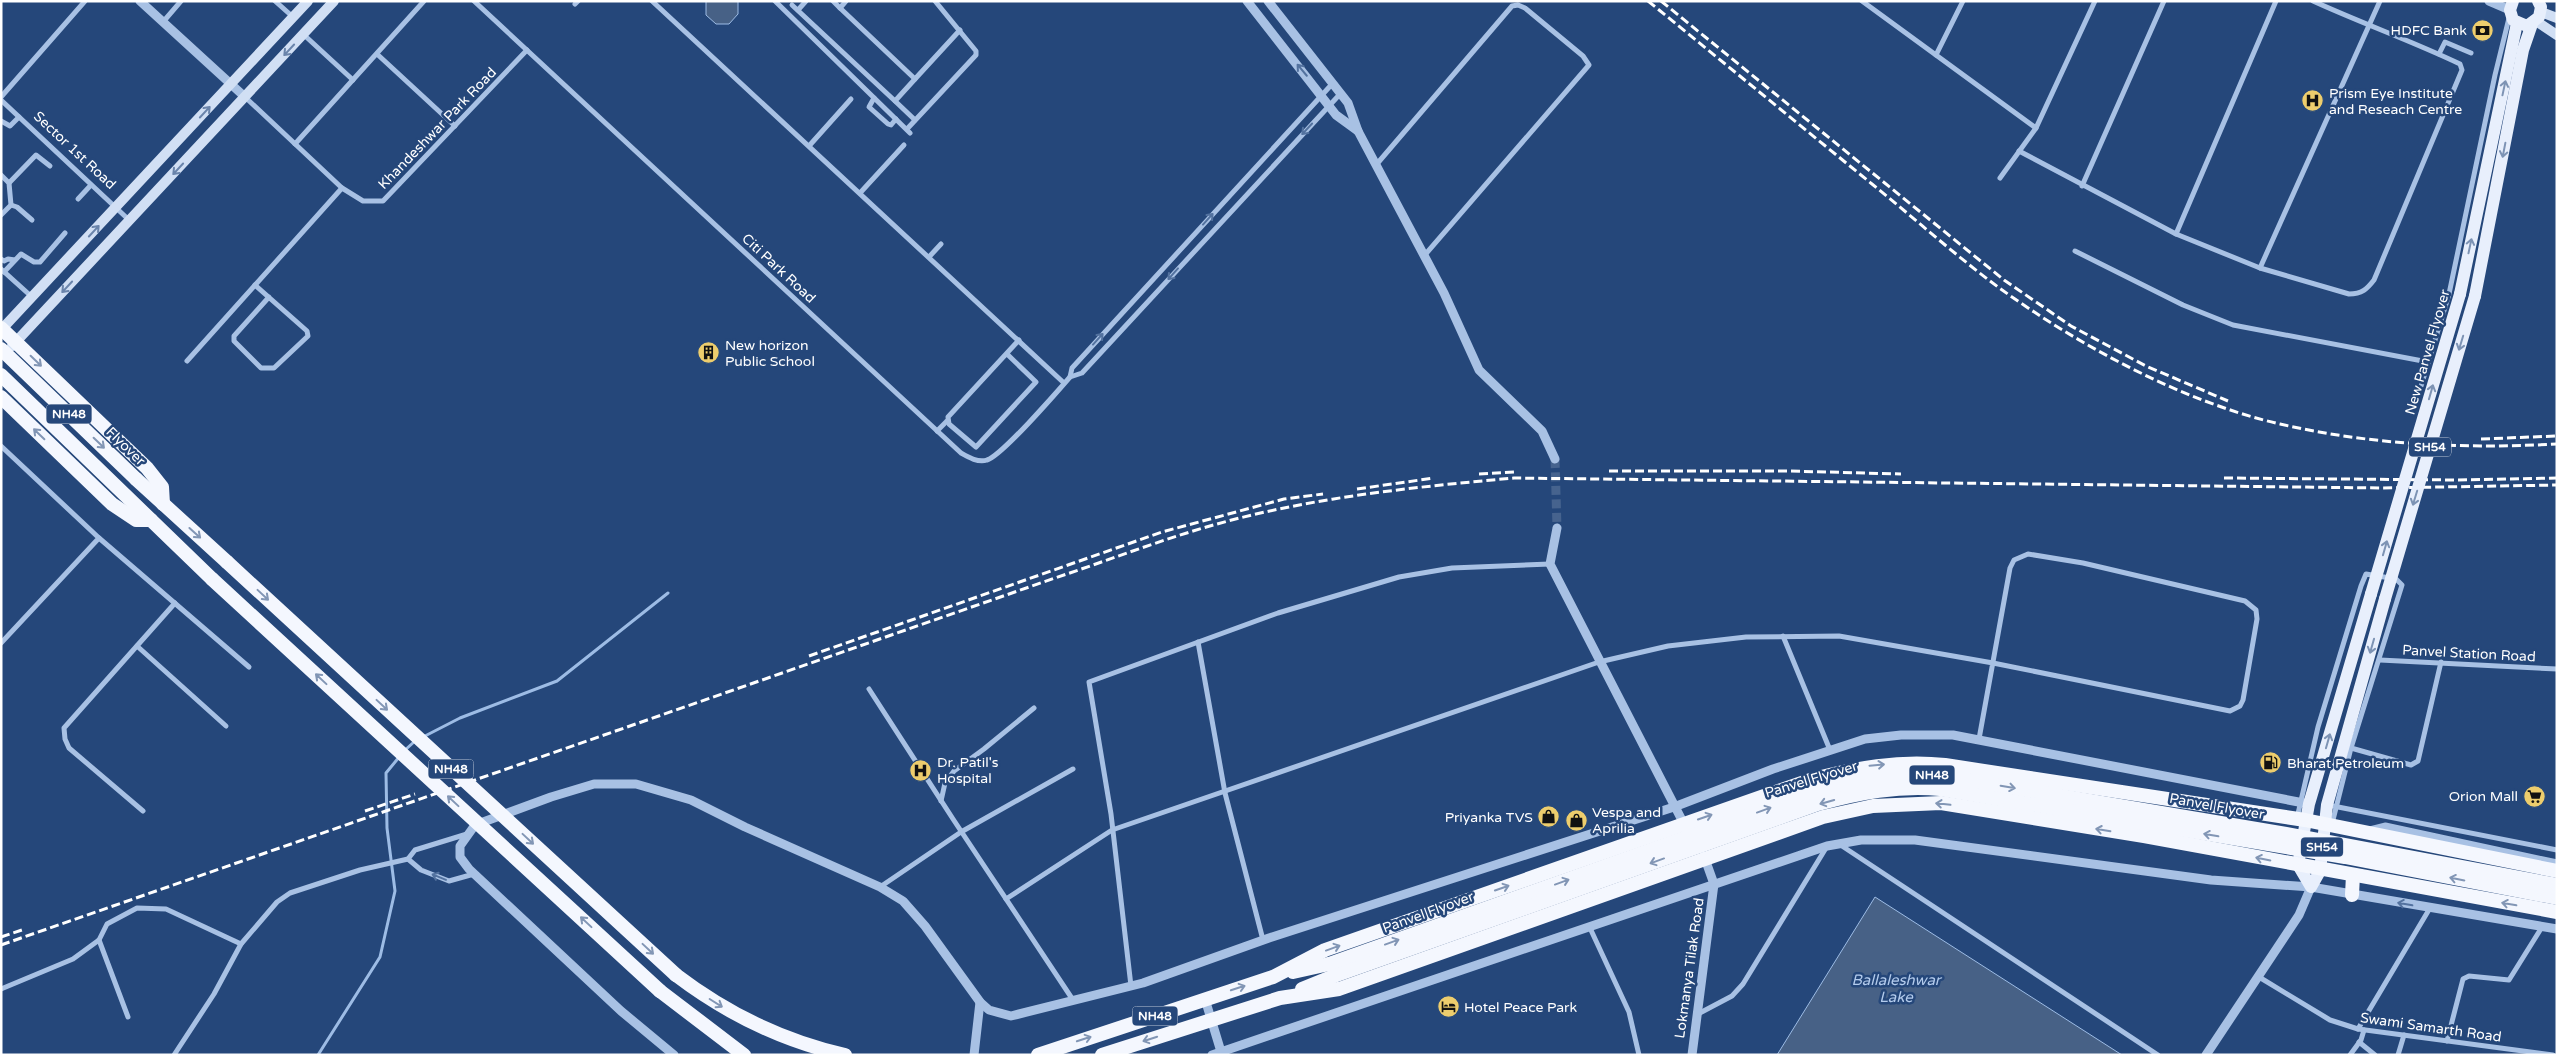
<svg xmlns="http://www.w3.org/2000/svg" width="2558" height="1056" font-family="'Varela Round',sans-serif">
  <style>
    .water { fill: #476186; stroke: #9dbce5 }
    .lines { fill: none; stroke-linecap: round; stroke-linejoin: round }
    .stream { stroke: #9dbce5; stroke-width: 3 }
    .tertiary-tunnel { stroke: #46638e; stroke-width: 9; stroke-dasharray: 9 4.5; stroke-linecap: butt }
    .minor { stroke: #a8c1e4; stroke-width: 5 }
    .tertiary { stroke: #a8c1e4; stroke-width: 9 }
    .secondary { stroke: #d1dff4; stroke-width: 10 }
    .primary { stroke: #e8effc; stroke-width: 12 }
    .trunk { stroke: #f4f7fe; stroke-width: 14 }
    .rail { stroke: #fff; stroke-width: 3; stroke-dasharray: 9 4; stroke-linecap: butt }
    .primary-bridge { stroke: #e8effc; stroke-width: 12 }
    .trunk-bridge { stroke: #f4f7fe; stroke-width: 14 }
    .oneway { stroke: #6a84ab }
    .oneway2 { stroke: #53729f }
    .oneway3 { stroke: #7d93b4 }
    .oneway4 { stroke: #8296b5 }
    .labels { text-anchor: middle; stroke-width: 5; stroke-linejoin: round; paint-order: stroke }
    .shield { fill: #25477a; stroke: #bec8d7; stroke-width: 1 }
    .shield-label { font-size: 12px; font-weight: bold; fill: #fff }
    .poi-label { font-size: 14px; fill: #fff; stroke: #25477a; text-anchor: start }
    .street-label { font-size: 14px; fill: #fff; stroke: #25477a }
    .water-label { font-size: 15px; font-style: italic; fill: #b3cbec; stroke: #25477a }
  </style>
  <rect width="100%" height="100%" fill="#25477a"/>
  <!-- water -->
  <g class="water">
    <path d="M706 1H738V14L729 24H716L706 15Z"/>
    <path d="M1875 897 2122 1055H1777Z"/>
  </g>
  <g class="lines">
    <!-- stream -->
    <g class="stream">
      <path d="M423 737 460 718 557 681 668 593"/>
      <path d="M404 751 415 741"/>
      <path d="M318 1055 380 957 395 891 387 828 386 773 400 756"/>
    </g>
    <!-- tertiary-tunnel -->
    <path class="tertiary-tunnel" d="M1555 459 1557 528"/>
    <!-- minor -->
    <g class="minor">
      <path d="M275 1 293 17"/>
      <path d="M474 1 961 453C968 457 978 463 987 460 1001 456 1057 392 1070 377L1082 373 1341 93"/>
      <path d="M652 1 1064 383"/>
      <path d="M775 1 910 133"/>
      <path d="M833 1 840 8"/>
      <path d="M846 1 840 8 915 79 960 30"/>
      <path d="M1862 1 2036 128"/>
      <path d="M575 4 578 1"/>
      <path d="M792 5 895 101"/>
      <path d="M798 10 806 1"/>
      <path d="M163 22 181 1"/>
      <path d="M303 34 353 80"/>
      <path d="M377 54 455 126"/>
      <path d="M2439 54 2445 42 2471 53"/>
      <path d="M1936 55 1963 1"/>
      <path d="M915 79 895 101 915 120"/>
      <path d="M1 97 85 1"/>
      <path d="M245 97 342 188 363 201H383L527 50"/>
      <path d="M874 98 869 107 888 124 891 125 896 119"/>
      <path d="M1 100 129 220"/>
      <path d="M1 121 10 126 19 117"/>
      <path d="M907 129 976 55V51L935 1"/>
      <path d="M295 144 424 1"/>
      <path d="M809 146 851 99"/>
      <path d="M2019 151 2176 234 2260 268 2349 294C2362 294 2367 289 2374 280L2462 70 2460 64C2412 41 2361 23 2313 1"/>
      <path d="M1376 165 1512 6 1518 5 1525 8 1583 56 1589 65 1424 256"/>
      <path d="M1 175 9 183 11 205 1 215"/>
      <path d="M2000 178 2036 128 2095 1"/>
      <path d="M9 183 36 155 50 166"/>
      <path d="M2082 186 2164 1"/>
      <path d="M860 193 904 145"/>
      <path d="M78 199 91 185"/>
      <path d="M11 205 17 207 32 220"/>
      <path d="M2176 234 2276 1"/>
      <path d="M2075 251 2183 305 2233 325 2428 362"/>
      <path d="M929 257 941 244"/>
      <path d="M1 259 4 261 8 259 15 260"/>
      <path d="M2260 268 2380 1"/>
      <path d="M1 269 32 297"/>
      <path d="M4 272 21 254 34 262H40L65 233"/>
      <path d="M255 285 307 331 308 336 274 368H261L234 341V336L269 297"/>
      <path d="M1007 354 1036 382 976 447 949 424 948 417 1019 340"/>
      <path d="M187 361 342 188"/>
      <path d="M1070 377 1072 368 1333 83"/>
      <path d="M2421 386 2449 294 2495 75 2509 18"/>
      <path d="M937 431 947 421"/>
      <path d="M1 446 99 538 1 643"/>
      <path d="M99 538 249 667"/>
      <path d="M1783 636 1830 750"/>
      <path d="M1198 642 1225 793 1263 940"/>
      <path d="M137 646 226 726"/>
      <path d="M2380 660 2557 669"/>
      <path d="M869 689 953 819 1073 1000"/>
      <path d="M2351 748 2411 765 2418 761 2441 662"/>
      <path d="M941 801 945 783 954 771 984 749 1034 708"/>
      <path d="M2333 806 2557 850"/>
      <path d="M143 811 69 748 65 739 64 728 175 603"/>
      <path d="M2297 818 2318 727 2361 586 2366 574 2396 579 2402 585 2351 748 2332 824"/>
      <path d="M1839 844 2158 1055"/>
      <path d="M408 859 421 870 449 881 474 874"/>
      <path d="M880 887 961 832 1073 769"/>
      <path d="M1006 899 1112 830 1599 662 1668 646 1746 637 1839 636 1993 663 2230 711 2240 706 2243 700 2257 619 2256 610 2245 601 2083 563 2028 554 2014 560 2010 568 1979 739"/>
      <path d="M1590 928 1629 1012 1639 1055"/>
      <path d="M99 940 128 1017"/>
      <path d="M2259 977 2330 1020 2358 1029 2553 1055"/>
      <path d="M1131 986 1111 814 1089 682 1278 613 1399 577 1452 568 1550 564"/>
      <path d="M1 989 73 959 99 940 107 924 137 908 166 909 241 944"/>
      <path d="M1696 1015 1732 996 1743 984 1826 848"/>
      <path d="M2358 1029 2430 908"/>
      <path d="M2447 1041 2463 979 2469 976 2509 980 2542 927"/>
      <path d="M2359 1042 2375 1055"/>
      <path d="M174 1055 214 994 241 944 277 902 290 893 360 870 408 859 415 850 467 834"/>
      <path d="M2350 1055 2361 1040 2364 1030"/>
      <path d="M2398 1055 2404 1035"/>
    </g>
    <!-- tertiary -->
    <g class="tertiary">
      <path d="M140 1 245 97"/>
      <path d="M1247 1 1336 115 1358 131"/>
      <path d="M1268 1 1348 103 1358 131 1444 293 1479 370 1542 431 1555 459"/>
      <path d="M2489 1 2510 10"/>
      <path d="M1557 528 1550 564 1686 828"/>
      <path d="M2369 831 2385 827 2557 864"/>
      <path d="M1205 999 1222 1055"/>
      <path d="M674 1055 621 1011 469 869 460 857V846L475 825 551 797 594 784H636L691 800 745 827 880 887 903 901 925 926 980 1002 989 1010 1011 1016 1143 983 1269 938 1674 807 1773 769 1865 739 1901 735H1953L2309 804"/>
      <path d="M974 1055 980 1002"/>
      <path d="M1212 1055 1827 846 1861 840H1915L2211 880 2311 887 2557 929"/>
      <path d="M1692 1055 1714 884 1704 856"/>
      <path d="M2206 1055 2299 915 2311 887"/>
    </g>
    <!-- secondary -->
    <g class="secondary">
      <path d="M2541 12 2557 18"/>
      <path d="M2536 21 2557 35"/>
      <path d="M1 330 308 1"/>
      <path d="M12 346 334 1"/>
    </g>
    <!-- primary -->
    <g class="primary">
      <path d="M2513 1 2510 10 2513 20 2527 26 2539 17 2541 7 2538 1"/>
      <path d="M2460 294 2517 23"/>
      <path d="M2475 296 2523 50 2532 24"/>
      <path d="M2371 594 2309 804 2298 865 2311 887 2320 871 2327 805 2385 599"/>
    </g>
    <!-- trunk -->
    <g class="trunk">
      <path d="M1 328 147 468 162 487 163 504"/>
      <path d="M1 375 212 579"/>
      <path d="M1 397 112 504 136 520H151"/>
      <path d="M136 479 227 562"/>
      <path d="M2352 895 2353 875"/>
      <path d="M1293 972 1329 964"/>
      <path d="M676 975C726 1013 783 1041 845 1055"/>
      <path d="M1302 989 1334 976"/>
      <path d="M660 991 744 1055"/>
      <path d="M1038 1055 1273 977 1325 950 1810 780C1855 768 1899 760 1945 765L2305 820 2557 871"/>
      <path d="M1102 1055 1280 998 1339 989 1823 817 1873 806 1941 803 2144 836 2557 912"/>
    </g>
    <!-- rail -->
    <g class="rail">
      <path d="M1648 1C1723 62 1797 123 1872 184 1914 218 1955 255 1998 287 2078 345 2183 402 2280 424 2371 445 2464 449 2557 444"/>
      <path d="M1661 1 2004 280 2071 326 2146 366 2228 401"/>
      <path d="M2481 439 2557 436"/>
      <path d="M1609 471H1788L1901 474"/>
      <path d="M1479 474 1514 472"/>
      <path d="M2224 478 2457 480 2557 478"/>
      <path d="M1357 489 1434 478"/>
      <path d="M809 656 1162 532 1284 499 1323 494"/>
      <path d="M365 811 415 794"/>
      <path d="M1 937 25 929"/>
      <path d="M1 945 1055 578C1109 560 1163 539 1217 524 1314 497 1415 487 1514 478L2382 488 2557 485"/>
    </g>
    <!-- primary-bridge -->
    <g class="primary-bridge">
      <path d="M2371 594 2460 294"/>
      <path d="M2385 599 2475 296"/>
    </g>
    <!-- trunk-bridge -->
    <g class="trunk-bridge">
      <path d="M1 349 136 479"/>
      <path d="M227 562 676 975"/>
      <path d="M212 579 660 991"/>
      <path d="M1329 964 1814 792C1857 780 1898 773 1942 776L2286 834 2557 885"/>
      <path d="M1334 976 1818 804C1859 793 1898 785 1940 789L2345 857 2557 898"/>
    </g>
  </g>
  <!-- one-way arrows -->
  <defs><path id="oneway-shaft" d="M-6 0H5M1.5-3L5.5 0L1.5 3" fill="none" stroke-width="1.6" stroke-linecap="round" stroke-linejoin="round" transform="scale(1.25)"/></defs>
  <g class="oneway">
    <use href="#oneway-shaft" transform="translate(289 50) rotate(133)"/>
    <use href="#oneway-shaft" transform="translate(205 112) rotate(-47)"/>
    <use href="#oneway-shaft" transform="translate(178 169) rotate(133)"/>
    <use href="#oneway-shaft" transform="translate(94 231) rotate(-47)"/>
    <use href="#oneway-shaft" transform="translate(67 287) rotate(133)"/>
  </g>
  <g class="oneway2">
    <use href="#oneway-shaft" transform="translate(1302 70) rotate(-130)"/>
    <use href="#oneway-shaft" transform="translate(1307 129) rotate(133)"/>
    <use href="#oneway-shaft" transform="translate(1208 219) rotate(-48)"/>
    <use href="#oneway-shaft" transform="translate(1173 274) rotate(132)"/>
    <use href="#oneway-shaft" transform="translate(1098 339) rotate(-48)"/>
    <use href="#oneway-shaft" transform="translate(439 877) rotate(-158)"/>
    <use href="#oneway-shaft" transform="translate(2405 904) rotate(-170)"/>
  </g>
  <g class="oneway3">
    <use href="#oneway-shaft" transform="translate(2504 88) rotate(-78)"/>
    <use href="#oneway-shaft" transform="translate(2504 150) rotate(101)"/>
    <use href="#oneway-shaft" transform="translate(2470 246) rotate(-78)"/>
    <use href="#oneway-shaft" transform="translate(2461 343) rotate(107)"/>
    <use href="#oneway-shaft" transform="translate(2431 392) rotate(-74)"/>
    <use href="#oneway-shaft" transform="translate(2415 498) rotate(107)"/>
    <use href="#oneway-shaft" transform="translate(2385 548) rotate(-74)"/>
    <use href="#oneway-shaft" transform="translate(2372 646) rotate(106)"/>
    <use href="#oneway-shaft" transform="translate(2328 741) rotate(-74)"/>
  </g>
  <g class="oneway4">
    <use href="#oneway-shaft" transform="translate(36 361) rotate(44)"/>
    <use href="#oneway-shaft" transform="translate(39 434) rotate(-136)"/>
    <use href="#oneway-shaft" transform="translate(99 443) rotate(44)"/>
    <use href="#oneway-shaft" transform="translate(195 533) rotate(42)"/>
    <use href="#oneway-shaft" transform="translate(263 595) rotate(43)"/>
    <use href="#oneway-shaft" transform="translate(321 679) rotate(-137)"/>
    <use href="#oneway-shaft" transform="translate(382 705) rotate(43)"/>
    <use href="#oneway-shaft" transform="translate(1877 765) rotate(-5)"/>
    <use href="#oneway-shaft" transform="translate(2008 787) rotate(10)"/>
    <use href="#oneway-shaft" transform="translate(453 801) rotate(-137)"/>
    <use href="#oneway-shaft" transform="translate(1827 802) rotate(164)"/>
    <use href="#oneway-shaft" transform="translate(1943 804) rotate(-174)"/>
    <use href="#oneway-shaft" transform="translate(1764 810) rotate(-20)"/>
    <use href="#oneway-shaft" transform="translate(1705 817) rotate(-19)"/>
    <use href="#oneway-shaft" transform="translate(2103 830) rotate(-171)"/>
    <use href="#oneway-shaft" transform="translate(2211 835) rotate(-170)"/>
    <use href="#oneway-shaft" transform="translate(528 839) rotate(43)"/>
    <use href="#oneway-shaft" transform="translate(2263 859) rotate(-169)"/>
    <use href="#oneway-shaft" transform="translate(1657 861) rotate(160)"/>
    <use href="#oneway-shaft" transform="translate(2457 879) rotate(-169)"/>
    <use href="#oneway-shaft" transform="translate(1562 882) rotate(-20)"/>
    <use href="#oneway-shaft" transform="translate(1502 888) rotate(-19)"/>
    <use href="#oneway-shaft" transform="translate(2509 904) rotate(-170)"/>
    <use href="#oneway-shaft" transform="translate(586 922) rotate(-137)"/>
    <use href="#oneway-shaft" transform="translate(1392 942) rotate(-20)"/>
    <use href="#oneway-shaft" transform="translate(1333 948) rotate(-20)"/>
    <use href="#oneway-shaft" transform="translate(648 949) rotate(43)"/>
    <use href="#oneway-shaft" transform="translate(1238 988) rotate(-18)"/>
    <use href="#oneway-shaft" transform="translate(716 1003) rotate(32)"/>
    <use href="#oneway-shaft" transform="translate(1084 1039) rotate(-18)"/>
    <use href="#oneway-shaft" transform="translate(1150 1039) rotate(162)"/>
  </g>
  <!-- icons -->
  <defs>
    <symbol id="bank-disc" viewBox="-11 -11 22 22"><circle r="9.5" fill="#edcd6d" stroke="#25477a"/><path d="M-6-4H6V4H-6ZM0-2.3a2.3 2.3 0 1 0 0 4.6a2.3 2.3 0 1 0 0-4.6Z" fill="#111"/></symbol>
    <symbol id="hospital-disc" viewBox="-11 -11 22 22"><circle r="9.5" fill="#edcd6d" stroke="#25477a"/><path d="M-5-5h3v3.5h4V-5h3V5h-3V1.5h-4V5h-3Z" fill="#111"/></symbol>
    <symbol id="building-disc" viewBox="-11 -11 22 22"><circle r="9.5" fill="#edcd6d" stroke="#25477a"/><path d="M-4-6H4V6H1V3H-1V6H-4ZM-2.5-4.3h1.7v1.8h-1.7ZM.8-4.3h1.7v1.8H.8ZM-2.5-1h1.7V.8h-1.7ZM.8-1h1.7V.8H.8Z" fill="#111"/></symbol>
    <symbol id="fuel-disc" viewBox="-11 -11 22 22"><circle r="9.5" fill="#edcd6d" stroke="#25477a"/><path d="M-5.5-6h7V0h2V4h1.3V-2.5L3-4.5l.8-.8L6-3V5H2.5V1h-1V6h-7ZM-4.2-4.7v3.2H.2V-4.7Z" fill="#111"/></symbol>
    <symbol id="supermarket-disc" viewBox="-11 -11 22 22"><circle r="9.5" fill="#edcd6d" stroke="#25477a"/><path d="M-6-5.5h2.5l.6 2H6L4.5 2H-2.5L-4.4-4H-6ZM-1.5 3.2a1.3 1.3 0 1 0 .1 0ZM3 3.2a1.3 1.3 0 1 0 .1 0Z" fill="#111"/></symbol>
    <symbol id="shop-disc" viewBox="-11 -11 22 22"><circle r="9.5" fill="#edcd6d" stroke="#25477a"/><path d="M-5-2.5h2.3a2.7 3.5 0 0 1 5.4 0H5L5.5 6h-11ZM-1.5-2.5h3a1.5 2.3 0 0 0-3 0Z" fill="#111"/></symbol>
    <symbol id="hotel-disc" viewBox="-11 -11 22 22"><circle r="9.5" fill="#edcd6d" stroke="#25477a"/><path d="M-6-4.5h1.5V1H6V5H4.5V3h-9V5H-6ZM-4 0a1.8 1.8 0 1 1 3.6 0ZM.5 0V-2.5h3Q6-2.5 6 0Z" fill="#111"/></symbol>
  </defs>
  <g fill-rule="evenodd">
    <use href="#bank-disc" x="2470" y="18" width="25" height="25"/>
    <use href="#hospital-disc" x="2300" y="88" width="25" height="25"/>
    <use href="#building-disc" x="696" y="340" width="25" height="25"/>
    <use href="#fuel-disc" x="2258" y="750" width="25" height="25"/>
    <use href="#hospital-disc" x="908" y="758" width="25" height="25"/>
    <use href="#supermarket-disc" x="2522" y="784" width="25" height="25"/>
    <use href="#shop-disc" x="1536" y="804" width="25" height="25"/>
    <use href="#shop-disc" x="1564" y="808" width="25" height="25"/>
    <use href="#hotel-disc" x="1436" y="994" width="25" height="25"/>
  </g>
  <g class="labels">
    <!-- shield labels -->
    <g class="shield">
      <rect x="46.5" y="404.5" width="45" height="19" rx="4"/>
      <rect x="2409" y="437.5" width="42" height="19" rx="4"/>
      <rect x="428.5" y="759.5" width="45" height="19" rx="4"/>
      <rect x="1909.5" y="765.5" width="45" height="19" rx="4"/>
      <rect x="2301" y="837.5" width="42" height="19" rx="4"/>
      <rect x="1132.5" y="1006.5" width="45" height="19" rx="4"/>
    </g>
    <g class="shield-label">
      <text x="69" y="418">NH48</text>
      <text x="2430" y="451">SH54</text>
      <text x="451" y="773">NH48</text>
      <text x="1932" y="779">NH48</text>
      <text x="2322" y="851">SH54</text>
      <text x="1155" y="1020">NH48</text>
    </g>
    <!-- poi labels -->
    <g class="poi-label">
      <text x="2467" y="35" text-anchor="end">HDFC Bank</text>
      <text x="2329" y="98">Prism Eye Institute<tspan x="2329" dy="16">and Reseach Centre</tspan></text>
      <text x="725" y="350">New horizon<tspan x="725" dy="16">Public School</tspan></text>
      <text x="937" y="767">Dr. Patil's<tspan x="937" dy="16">Hospital</tspan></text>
      <text x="2287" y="768">Bharat Petroleum</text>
      <text x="2518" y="801" text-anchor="end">Orion Mall</text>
      <text x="1592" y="817">Vespa and<tspan x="1592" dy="16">Aprilia</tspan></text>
      <text x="1533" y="822" text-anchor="end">Priyanka TVS</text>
      <text x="1464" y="1012">Hotel Peace Park</text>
    </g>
    <!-- street labels -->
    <g class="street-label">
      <text transform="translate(437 128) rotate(-46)" y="5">Khandeshwar Park Road</text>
      <text transform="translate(75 150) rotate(43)" y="5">Sector 1st Road</text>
      <text transform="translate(779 268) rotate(43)" y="5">Citi Park Road</text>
      <text transform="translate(2427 352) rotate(-74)" y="5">New Panvel Flyover</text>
      <text transform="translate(126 446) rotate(44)" y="5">Flyover</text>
      <text transform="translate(2469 653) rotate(3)" y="5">Panvel Station Road</text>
      <text transform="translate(1811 779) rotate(-17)" y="5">Panvel Flyover</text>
      <text transform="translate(2217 806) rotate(10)" y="5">Panvel Flyover</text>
      <text transform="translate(1428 912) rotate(-20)" y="5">Panvel Flyover</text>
      <text transform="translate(1689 968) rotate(-82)" y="5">Lokmanya Tilak Road</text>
      <text transform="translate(2431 1027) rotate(8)" y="5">Swami Samarth Road</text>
    </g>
    <!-- water labels -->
    <g class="water-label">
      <text x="1896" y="985">Ballaleshwar<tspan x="1896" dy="17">Lake</tspan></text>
    </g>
  </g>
  <!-- border -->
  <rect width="2558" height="1056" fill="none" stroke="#ffffff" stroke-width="5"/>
</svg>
